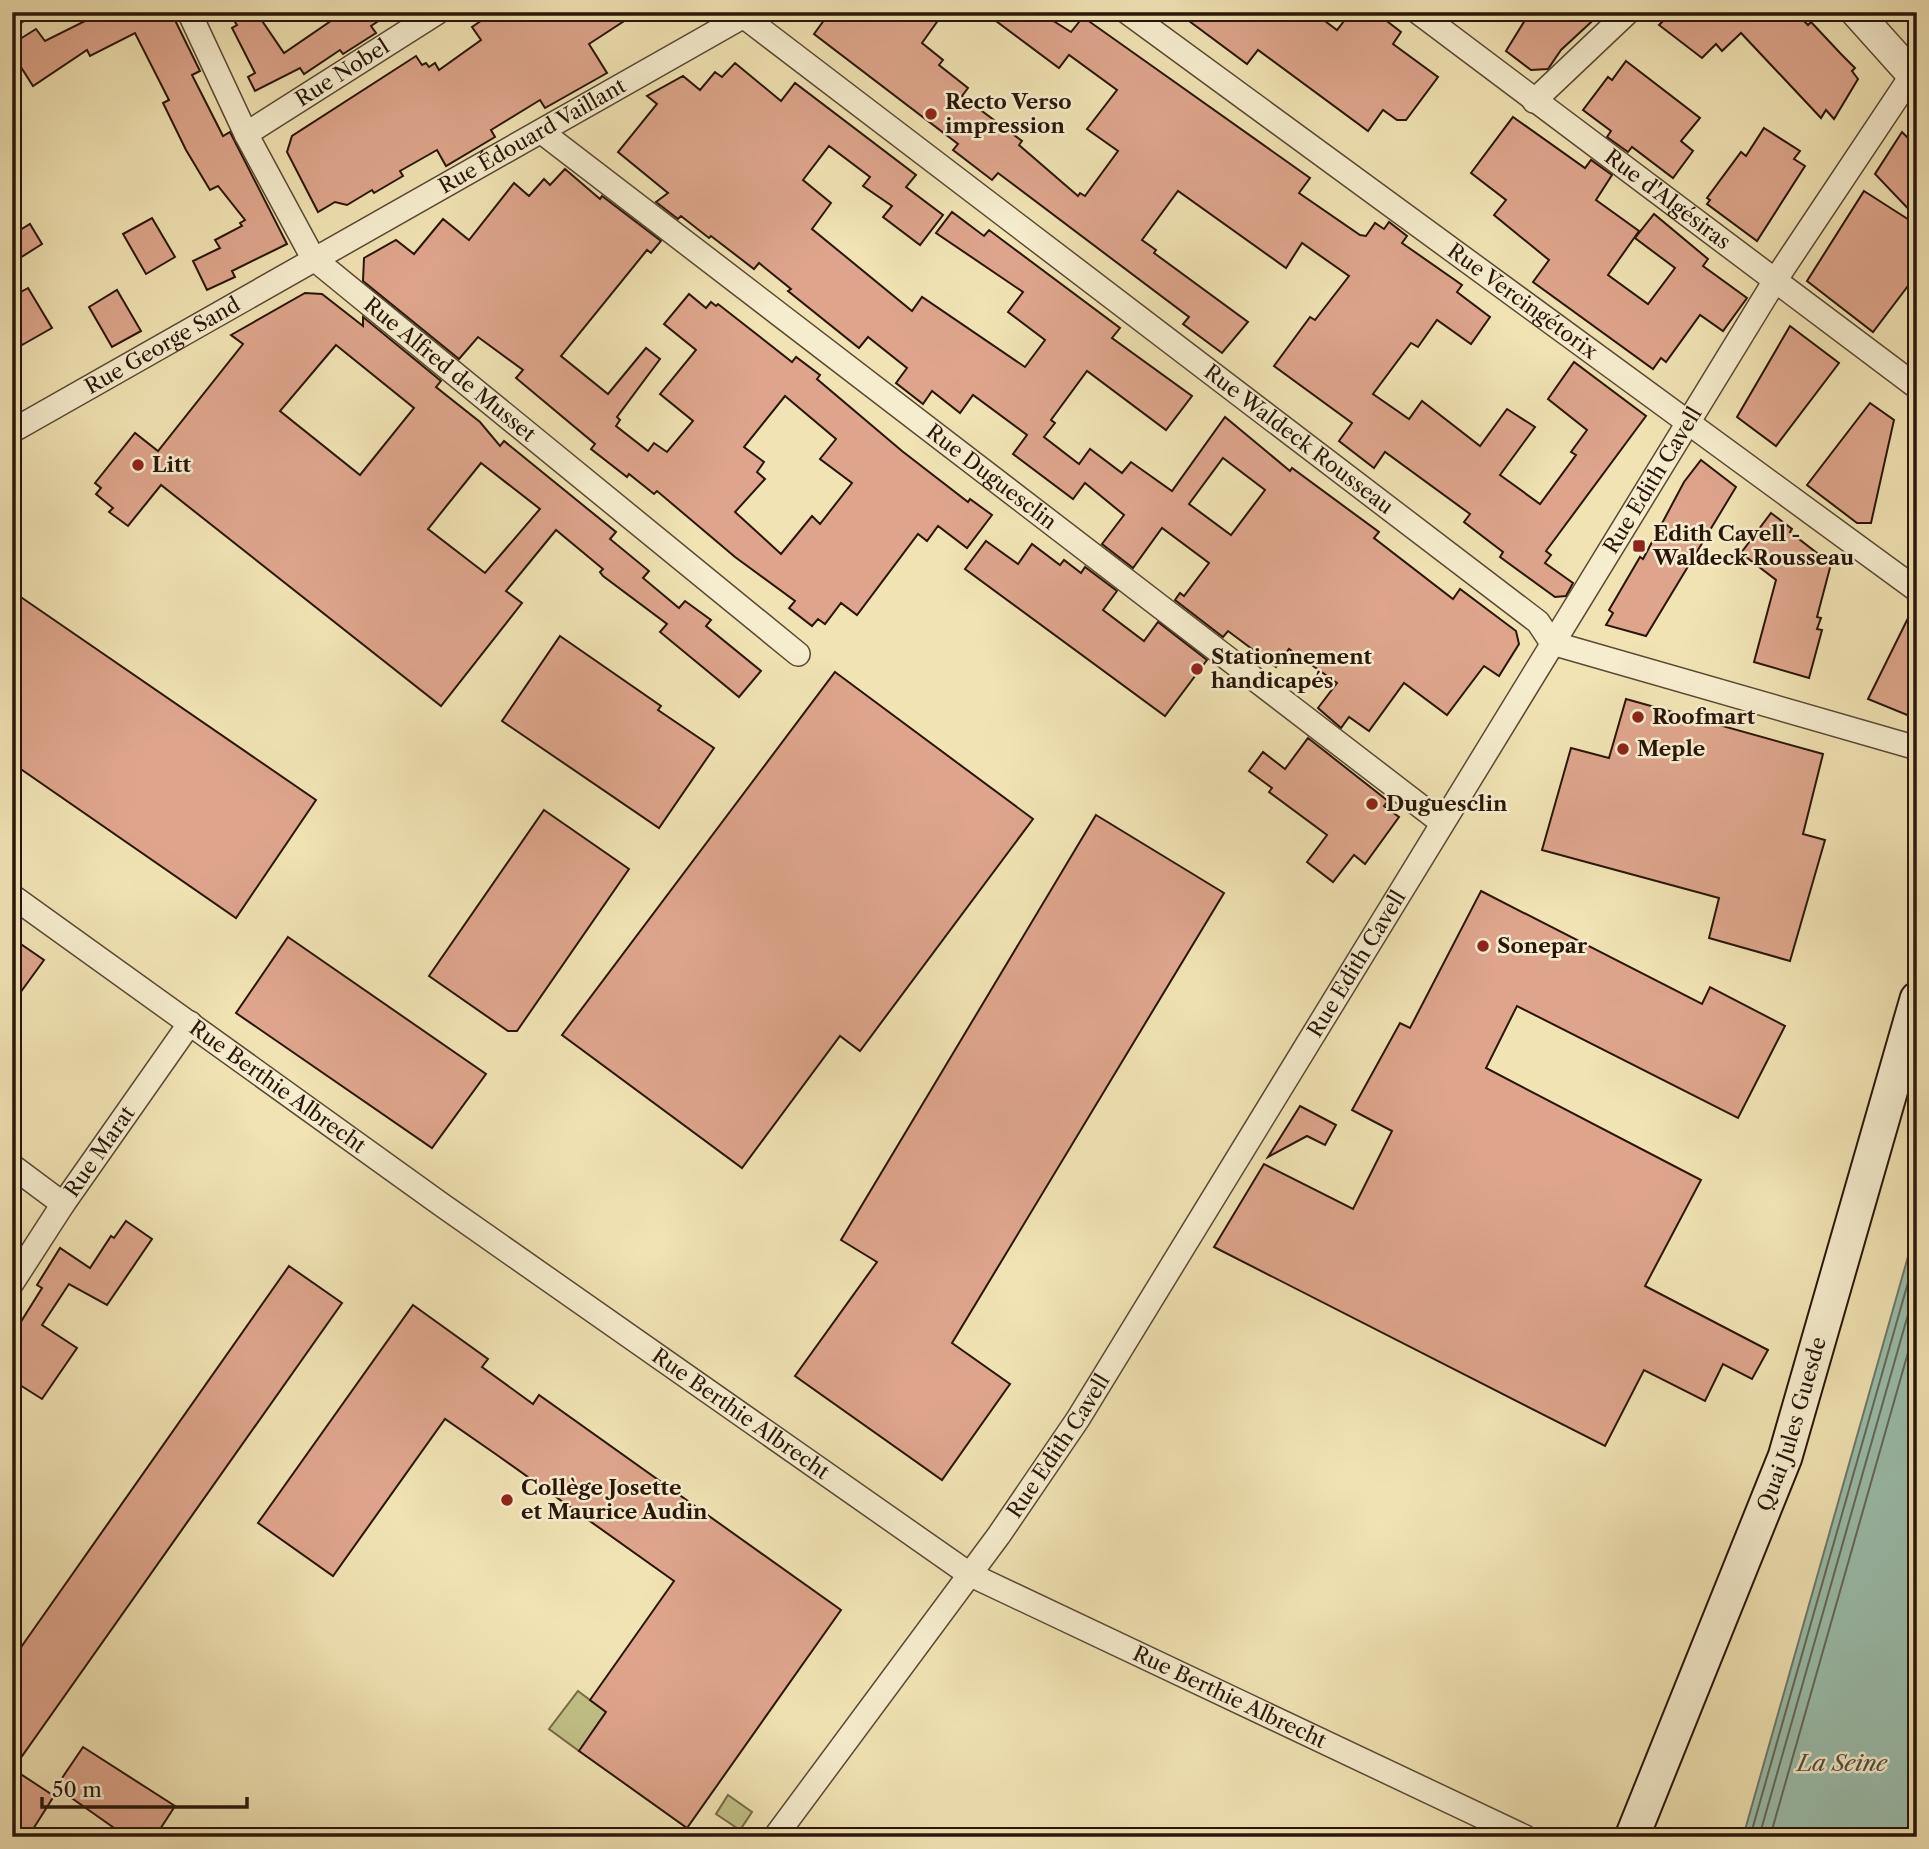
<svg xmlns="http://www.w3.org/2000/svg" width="1929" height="1849" font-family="'Libre Caslon Text',serif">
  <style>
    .green { fill: #c2c187; stroke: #766b48; stroke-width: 2 }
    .water { fill: #9bbead; stroke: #6d7a6b; stroke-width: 2 }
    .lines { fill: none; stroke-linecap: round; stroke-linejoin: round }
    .shore { stroke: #626a5b; stroke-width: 2 }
    .building { fill: #dea58c; stroke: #291509; stroke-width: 2; fill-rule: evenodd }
    .minor-casing { stroke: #5b4834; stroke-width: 26 }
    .tertiary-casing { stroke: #5b4834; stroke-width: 33 }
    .secondary-casing { stroke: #291509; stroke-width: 37 }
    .minor { stroke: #f6edce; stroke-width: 23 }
    .tertiary { stroke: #f6edce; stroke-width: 30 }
    .secondary { stroke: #f6edce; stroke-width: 33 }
    .poi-dot { fill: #8f2418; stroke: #f6edce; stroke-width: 2.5 }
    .labels { text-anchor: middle; stroke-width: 5; stroke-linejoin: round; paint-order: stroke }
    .street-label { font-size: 21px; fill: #291509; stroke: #f6edce }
    .poi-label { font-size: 21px; font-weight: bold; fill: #291509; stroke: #f6edce; text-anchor: start }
    .water-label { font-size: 23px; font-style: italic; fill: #515042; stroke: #f6edce }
  </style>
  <rect width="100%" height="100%" fill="#f1e3b4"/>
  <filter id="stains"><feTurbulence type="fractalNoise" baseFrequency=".00286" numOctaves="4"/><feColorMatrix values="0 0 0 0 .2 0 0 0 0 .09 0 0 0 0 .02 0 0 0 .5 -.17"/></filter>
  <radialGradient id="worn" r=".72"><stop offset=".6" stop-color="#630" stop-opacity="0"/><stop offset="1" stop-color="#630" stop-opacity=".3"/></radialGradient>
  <!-- green -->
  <g class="green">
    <path d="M578 1691 606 1712 579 1751 549 1729Z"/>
    <path d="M728 1795 752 1812 740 1830 716 1814Z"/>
  </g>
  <!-- water -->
  <path class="water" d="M1917 1225V1837H1743Z"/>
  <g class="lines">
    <!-- shore -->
    <g class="shore">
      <path d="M1750 1837 1917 1251"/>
      <path d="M1759 1837 1917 1283"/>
      <path d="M1770 1837 1917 1321"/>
    </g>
  </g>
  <!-- building -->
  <g class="building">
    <path d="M103 12H175L172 14 200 71 192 75 223 136 230 132 287 244 232 271 235 277 207 290 193 261 220 248 215 240 242 226 240 223 245 220 218 186 210 190 186 150 163 103 169 100 135 33 90 56 87 50 33 86 12 53V44L36 29 45 41Z"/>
    <path d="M228 12H256L284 53 344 12H392L371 26 376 33 343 54 340 50 304 74 300 68 255 91 248 77 255 73 232 28 237 25Z"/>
    <path d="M494 12H638L589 44 607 73 545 108 540 100 491 130 495 137 446 166 437 150 400 171 403 176 374 193 372 190 347 205 335 202 318 212 287 152 292 136 416 56 422 65 426 63 429 67 435 63 439 70 481 40 472 27Z"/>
    <path d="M830 12H944L922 43 943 60 939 65 968 88 962 96 1022 141 1019 145 1078 196 1080 193 1085 196 1118 151 1087 129 1117 90 1069 55 1059 68 984 12H1039L1071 32 1083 17 1310 178 1299 193 1360 235 1366 236 1375 223 1384 229 1389 222 1407 236 1402 243 1462 285 1457 292 1490 317 1471 344 1437 320 1418 347 1411 343 1373 394 1409 419 1422 401 1480 446 1507 409 1535 427 1500 475 1540 504 1576 455 1571 452 1587 430 1548 399 1574 362 1646 416 1546 551 1551 555 1545 563 1573 583 1566 596 1555 597 1500 557 1503 552 1464 522 1470 514 1385 452 1374 468 1339 441 1352 423 1274 366 1310 317 1315 320 1349 276 1302 243 1286 268 1178 191 1142 240 1156 250 1154 253 1248 322 1222 353 1183 324 1189 317 998 173 992 180 953 150 958 144 814 34Z"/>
    <path d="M1177 12H1313L1337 30 1351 12H1375L1401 32 1393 44 1438 77 1406 120H1397L1383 110 1368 131 1258 50 1247 64Z"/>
    <path d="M1530 12H1602L1561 50 1548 69 1531 70 1506 51Z"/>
    <path d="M1672 12H1795L1808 25 1811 22 1841 54 1855 68 1852 71 1858 79 1834 119 1826 110 1821 118 1741 33 1722 51 1716 44 1702 58 1659 25Z"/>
    <path d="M1626 61 1700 118 1681 141 1693 151 1673 178 1632 147 1628 152 1607 137 1611 131 1583 110 1608 77 1612 80Z"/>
    <path d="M735 63 781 101 795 83 916 175 906 187 943 215 920 245 883 217 892 206 863 186 870 177 829 146 803 180 831 203 812 229 912 311 922 297 1025 367 1045 340 1008 312 1023 292 936 233 952 212 984 236 989 230 1120 328 1112 338 1192 396 1166 430 1087 371 1051 420 1055 423 1044 437 1079 464 1090 449 1122 473 1131 462 1172 491 1225 417 1290 471 1292 468 1379 532 1374 538 1453 599 1460 589 1516 631 1519 644 1499 676 1484 666 1447 715 1404 683 1369 731 1349 717 1341 728 1318 708 1337 683 1289 649 1276 667 1228 631 1223 637 1175 600 1180 593 1184 596 1209 563 1162 528 1133 568 1102 544 1124 515 1085 483 1073 499 1013 454 1027 435 973 395 960 413 932 391 923 404 896 383 907 368 868 337 859 348 788 291 791 289 759 263 754 269 711 236 709 238 681 216 678 219 656 202 668 193 618 152 657 104 647 96 683 76 700 90 715 72 722 77ZM1223 458 1265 490 1231 535 1189 504Z"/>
    <path d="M1513 117 1585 168 1591 160 1612 175 1596 200 1639 231 1608 275 1648 304 1675 268 1635 238 1654 214 1708 259 1703 266 1747 298 1723 331 1700 315 1666 362 1661 358 1653 369 1533 282 1549 260 1494 215 1506 200 1471 173Z"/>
    <path d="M1917 127V218L1875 174 1902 132 1907 137Z"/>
    <path d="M1764 128 1800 151 1794 159 1805 166 1757 241 1707 204 1710 200 1707 198 1741 152 1746 156Z"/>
    <path d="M565 169 600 199 602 196 661 241 651 253 647 250 561 356 608 394 646 348 660 359 617 417 620 420 616 426 648 451 654 443 667 452 693 421 660 394 696 350 664 324 689 294 706 308 711 302 716 306 718 304 792 362 796 357 820 375 817 379 902 451 968 502 970 499 992 515 967 548 938 526 927 541 918 534 857 615 841 603 825 624 818 619 812 626 789 608 795 601 735 557 657 491 654 494 629 474 627 477 591 449 595 444 516 378 523 370 478 337 459 359 363 281 364 258 396 240 414 254 443 219 469 240 514 183 529 196 544 179 550 185ZM785 396 836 439 820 459 852 483 820 524 812 516 781 554 735 512 765 479 757 472 764 462 744 447Z"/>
    <path d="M1864 191 1917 225V274L1873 332 1807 281Z"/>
    <path d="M152 218 175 257 146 274 123 234Z"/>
    <path d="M30 224 42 244 12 263V235Z"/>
    <path d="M28 288 52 328 22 345 12 328V297Z"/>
    <path d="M117 290 141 331 112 347 89 307Z"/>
    <path d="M305 293 322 294 363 326V317L441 381 436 387 480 422 500 446 504 441 616 532 610 539 649 571 643 578 679 608 685 601 711 620 706 626 761 671 739 697 660 632 667 624 603 576 600 572 603 569 556 530 506 591 522 603 441 706 161 485 128 526 109 512 113 508 96 494 101 488 95 483 135 433 158 451 243 344 231 335ZM336 345 414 408 360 475 280 411ZM481 463 540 509 485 573 428 529Z"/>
    <path d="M1790 326 1839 363 1776 446 1737 417Z"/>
    <path d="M1870 403 1894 420 1871 523H1857L1807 485Z"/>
    <path d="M1701 460 1736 487 1646 636 1606 625 1613 613 1609 610 1640 557 1643 559 1684 482Z"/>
    <path d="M1771 513 1792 529 1790 532 1831 564 1817 617 1821 618 1817 629 1822 630 1809 678 1754 662 1776 580 1741 553Z"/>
    <path d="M986 541 1018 564 1032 544 1060 565 1064 560 1081 573 1085 567 1117 591 1103 610 1144 641 1158 622 1207 660 1165 716 965 569Z"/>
    <path d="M12 591 316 800 236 918 12 763Z"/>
    <path d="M1915 604H1917V719L1868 699Z"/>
    <path d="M560 636 661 706 658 710 714 748 659 828 502 721Z"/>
    <path d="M835 672 1033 819 860 1051 840 1036 742 1168 562 1035Z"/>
    <path d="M1626 699 1823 754 1803 834 1825 840 1790 961 1709 938 1719 898 1542 850 1571 748 1609 758Z"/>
    <path d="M1308 738 1388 801 1384 806 1399 817 1365 864 1354 855 1333 882 1307 862 1327 835 1269 792 1272 788 1249 771 1263 752 1285 769Z"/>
    <path d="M544 810 629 869 517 1031H508L429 976Z"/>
    <path d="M1096 815 1224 893 952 1343 1010 1384 942 1480 795 1376 877 1262 841 1240Z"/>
    <path d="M1481 891 1702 1004 1710 987 1785 1026 1738 1118 1517 1006 1486 1068 1701 1180 1645 1286 1768 1350 1752 1379 1723 1364 1705 1401 1644 1370 1605 1446 1214 1247 1264 1164 1353 1209 1392 1131 1352 1110 1400 1023 1410 1028Z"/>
    <path d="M288 937 486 1074 432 1148 236 1013Z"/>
    <path d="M12 938 44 960 12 1004Z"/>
    <path d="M1300 1106 1336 1125 1325 1145 1307 1136 1268 1157Z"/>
    <path d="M126 1221 152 1239 107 1305 69 1284 42 1325 77 1348 42 1399 12 1380V1336L42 1288 37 1285 60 1248 90 1268 111 1236 114 1238Z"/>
    <path d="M289 1266 342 1303 13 1769 54 1796 28 1837H12V1660Z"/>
    <path d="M413 1305 488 1359 482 1367 533 1404 539 1395 841 1610 687 1828 579 1751 606 1712 590 1700 674 1581 497 1455 445 1419 333 1576 258 1523Z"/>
    <path d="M83 1747 175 1806 155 1837H127L56 1787Z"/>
  </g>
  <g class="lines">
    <defs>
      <g id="minor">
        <path id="s1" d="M189 12 246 134 313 258 798 654"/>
        <path id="s2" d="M738 12 1538 622 1552 643 1917 748"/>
        <path id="s3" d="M1127 12 1917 590"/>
        <path id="s4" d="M1418 12 1917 387"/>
        <path d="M12 14 16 12"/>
        <path d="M1534 101 1628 12"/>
        <path id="s5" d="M543 133 1441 822"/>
        <path id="s6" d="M246 134 438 12"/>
        <path id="s7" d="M12 431 751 12"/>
        <path id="s8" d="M12 896 442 1205 969 1574 1525 1837"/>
        <path d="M12 1166 63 1204"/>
        <path id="s9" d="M12 1283 63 1204 190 1023"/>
        <path id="s10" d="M775 1837 999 1535 1078 1419 1776 279 1912 75"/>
      </g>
      <path id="tertiary" d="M1856 12 1917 80"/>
      <g id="secondary">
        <path id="s11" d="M1632 1837 1785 1457 1917 999"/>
      </g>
    </defs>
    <!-- minor casing -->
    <use href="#minor" class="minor-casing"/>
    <!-- tertiary casing -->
    <use href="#tertiary" class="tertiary-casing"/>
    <!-- secondary casing -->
    <use href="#secondary" class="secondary-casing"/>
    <!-- minor -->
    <use href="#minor" class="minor"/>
    <!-- tertiary -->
    <use href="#tertiary" class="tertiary"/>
    <!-- secondary -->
    <use href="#secondary" class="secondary"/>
  </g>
  <!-- markers -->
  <g class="poi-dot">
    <circle cx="931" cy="114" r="7"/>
    <circle cx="138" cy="465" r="7"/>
    <rect x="1632" y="539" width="14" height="14" rx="3.5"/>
    <circle cx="1197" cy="669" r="7"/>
    <circle cx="1638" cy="717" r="7"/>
    <circle cx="1623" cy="749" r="7"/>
    <circle cx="1372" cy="804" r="7"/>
    <circle cx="1483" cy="946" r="7"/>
    <circle cx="507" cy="1500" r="7"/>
  </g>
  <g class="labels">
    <!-- street labels -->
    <g class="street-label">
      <text dy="7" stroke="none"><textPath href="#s6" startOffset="114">Rue Nobel</textPath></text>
      <text dy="7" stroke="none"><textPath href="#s7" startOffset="598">Rue Édouard Vaillant</textPath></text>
      <text dy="7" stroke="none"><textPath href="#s4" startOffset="312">Rue d'Algésiras</textPath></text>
      <text dy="7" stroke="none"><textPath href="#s3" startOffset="490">Rue Vercingétorix</textPath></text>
      <text dy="7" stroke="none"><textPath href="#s7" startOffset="173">Rue George Sand</textPath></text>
      <text dy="7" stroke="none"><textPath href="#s1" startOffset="452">Rue Alfred de Musset</textPath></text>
      <text dy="7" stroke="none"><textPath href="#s2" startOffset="705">Rue Waldeck Rousseau</textPath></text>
      <text dy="7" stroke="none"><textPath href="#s5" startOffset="565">Rue Duguesclin</textPath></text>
      <text dy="7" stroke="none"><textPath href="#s10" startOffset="1617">Rue Edith Cavell</textPath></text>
      <text dy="7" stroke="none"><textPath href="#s10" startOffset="1050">Rue Edith Cavell</textPath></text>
      <text dy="7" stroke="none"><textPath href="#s8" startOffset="327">Rue Berthie Albrecht</textPath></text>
      <text dy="7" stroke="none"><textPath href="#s9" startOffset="158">Rue Marat</textPath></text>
      <text dy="7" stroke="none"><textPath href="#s8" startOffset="894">Rue Berthie Albrecht</textPath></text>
      <text dy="7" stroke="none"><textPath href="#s11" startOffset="443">Quai Jules Guesde</textPath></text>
      <text dy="7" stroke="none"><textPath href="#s10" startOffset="483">Rue Edith Cavell</textPath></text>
      <text dy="7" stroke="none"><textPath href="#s8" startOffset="1461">Rue Berthie Albrecht</textPath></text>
    </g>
    <!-- poi labels -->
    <g class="poi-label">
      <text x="945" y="109">Recto Verso<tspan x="945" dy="24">impression</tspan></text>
      <text x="152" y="472">Litt</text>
      <text x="1653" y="541">Edith Cavell -<tspan x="1653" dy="24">Waldeck Rousseau</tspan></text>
      <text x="1211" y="664">Stationnement<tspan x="1211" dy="24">handicapés</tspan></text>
      <text x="1652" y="724">Roofmart</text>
      <text x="1637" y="756">Meple</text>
      <text x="1386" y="811">Duguesclin</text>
      <text x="1497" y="953">Sonepar</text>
      <text x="521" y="1495">Collège Josette<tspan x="521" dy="24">et Maurice Audin</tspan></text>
    </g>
    <!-- water labels -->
    <g class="water-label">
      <text x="1842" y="1771">La Seine</text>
    </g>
  </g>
  <!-- margin -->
  <rect width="1929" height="1849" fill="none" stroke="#f1e3b4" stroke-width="42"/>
  <rect x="14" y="14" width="1901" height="1821" fill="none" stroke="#291509" stroke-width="3.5"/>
  <rect x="21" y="21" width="1887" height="1807" fill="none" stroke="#291509" stroke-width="2"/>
  <!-- scale -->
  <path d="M42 1797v10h205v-10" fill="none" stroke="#291509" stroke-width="3.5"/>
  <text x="52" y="1797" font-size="21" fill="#291509" stroke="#f6edce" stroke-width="5" paint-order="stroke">50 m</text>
  <rect width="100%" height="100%" filter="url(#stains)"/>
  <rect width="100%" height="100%" fill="url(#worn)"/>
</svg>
